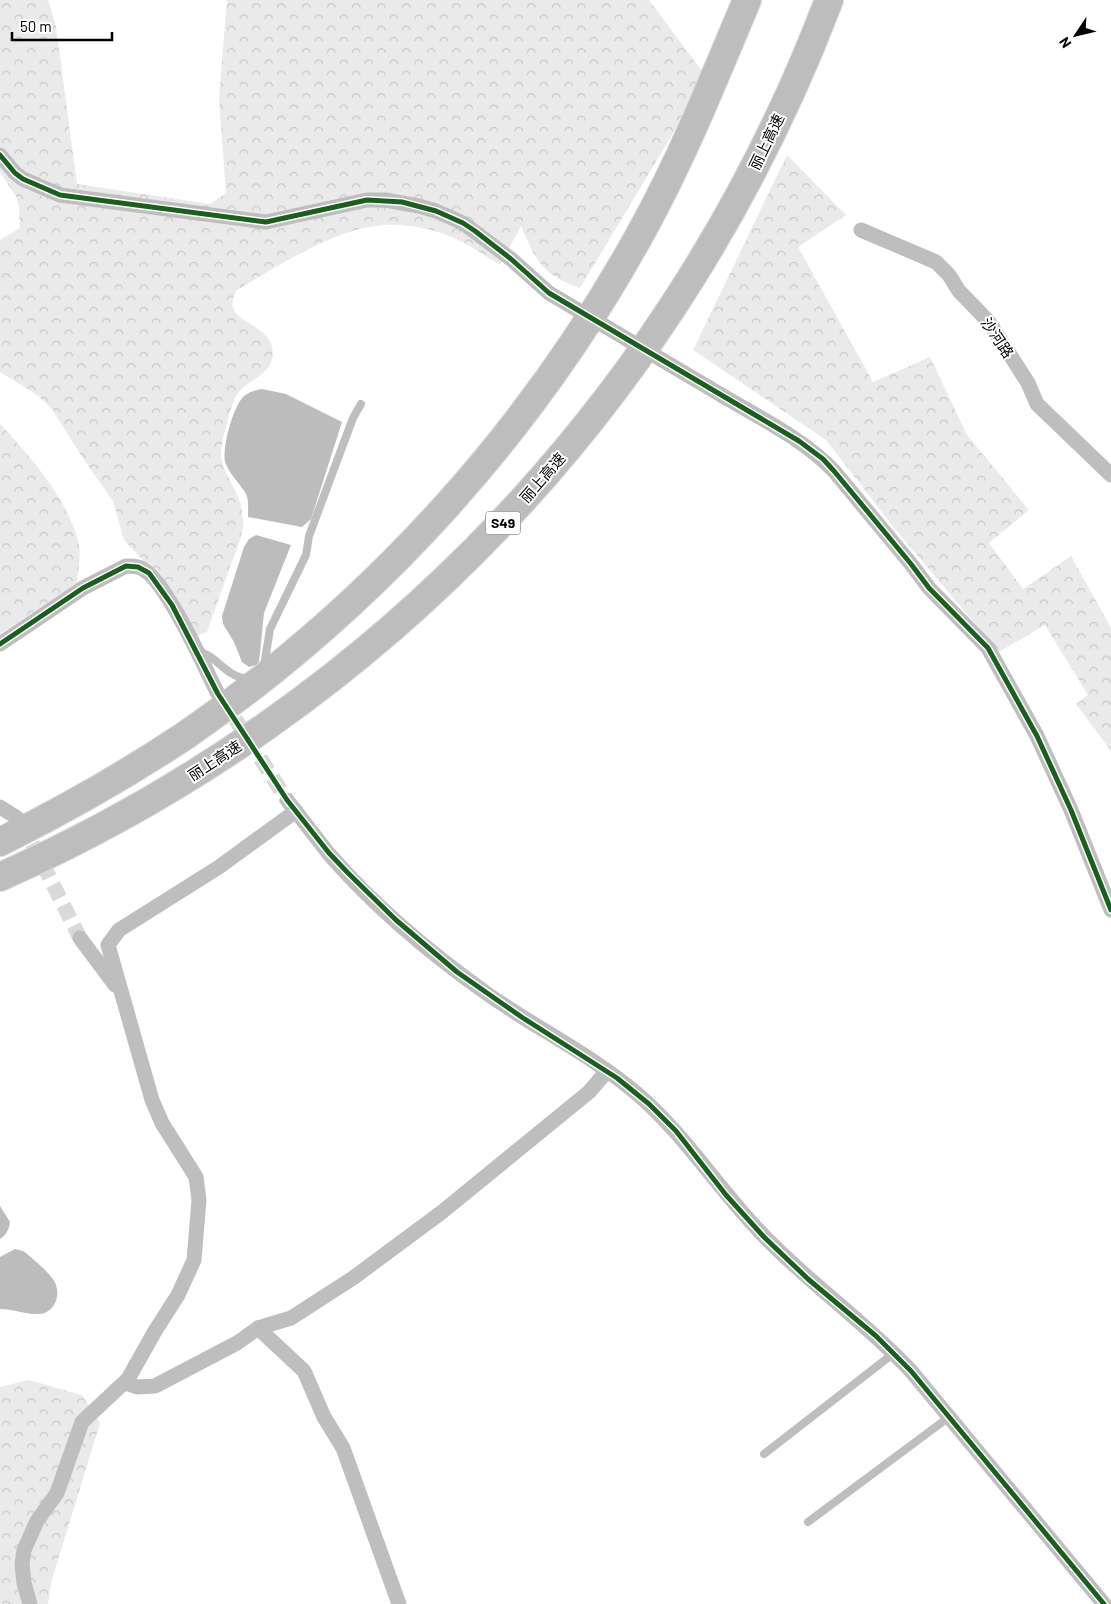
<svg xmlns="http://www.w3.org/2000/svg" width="1111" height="1604" font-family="Barlow,'Noto Sans SC',sans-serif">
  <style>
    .forest { fill: url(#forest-crowns) }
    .water { fill: #bcbcbc }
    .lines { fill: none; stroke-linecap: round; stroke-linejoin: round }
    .street-tunnel { stroke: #d9d9d9; stroke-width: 15; stroke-dasharray: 15 8; stroke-linecap: butt }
    .highway-casing { stroke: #dbdbdb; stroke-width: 30 }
    .lane { stroke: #bebebe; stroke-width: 8 }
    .street { stroke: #bebebe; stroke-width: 15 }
    .highway { stroke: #bdbdbd; stroke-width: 28 }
    .street-bridge { stroke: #bebebe; stroke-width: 15 }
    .cycleway-casing { stroke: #fff; stroke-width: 8 }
    .cycleway { stroke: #1b5e20; stroke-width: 5 }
    .labels { text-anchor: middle; stroke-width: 4; stroke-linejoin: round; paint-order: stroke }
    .shield { fill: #fff; stroke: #4c4c4c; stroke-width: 1 }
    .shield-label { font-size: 14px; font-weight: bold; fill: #000 }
    .street-label { font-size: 15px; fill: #000; stroke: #fff }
  </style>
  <defs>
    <pattern id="forest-crowns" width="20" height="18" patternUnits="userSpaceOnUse" patternTransform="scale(1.25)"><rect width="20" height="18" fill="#eaeaea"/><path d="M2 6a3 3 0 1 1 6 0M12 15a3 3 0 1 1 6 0" fill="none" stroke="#c7c7c7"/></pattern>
  </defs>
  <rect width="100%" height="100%" fill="#fff"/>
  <!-- forest -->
  <g class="forest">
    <path d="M0 0H48L56 26 77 184 210 204 226 193 219 99 227 0H649L705 75 675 130 580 288C542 275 536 261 521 226L500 265C485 256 470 245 454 238 431 228 399 222 375 226 330 232 276 267 237 290 234 295 231 301 233 308 237 324 279 328 272 359 268 376 248 380 238 393 232 400 221 442 221 452 221 472 238 489 242 509 242 515 244 522 243 528 241 540 235 553 231 564 223 587 215 610 207 632L197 636 161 579 124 540 113 501 84 460 52 409 37 395 0 372V240L20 228 19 208 17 198 0 172Z"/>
    <path d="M787 155 846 215 798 247 873 382 930 357 967 435 1029 510 989 543 1023 589 1071 556 1111 628V751L1076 704 1088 695 1045 625 999 652 895 529 826 440 693 350Z"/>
    <path d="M0 424C30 456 67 498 78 541 82 554 78 569 77 583L0 634Z"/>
    <path d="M29 1380 82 1395 100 1423 51 1583 48 1604H0V1387Z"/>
  </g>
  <!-- water -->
  <g class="water">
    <path d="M262 389 286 394 342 422 311 519 302 527 248 517C248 511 249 500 246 494 240 483 229 474 225 462 222 448 233 406 244 396 249 392 255 390 262 389Z"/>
    <path d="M256 535 291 545 264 613 259 662 256 665 249 667 242 662 234 642 223 624 222 616 244 547 249 539Z"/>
    <path d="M0 1206 10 1222C9 1230 6 1235 0 1239Z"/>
    <path d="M15 1249C16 1249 22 1251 23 1251 29 1255 51 1274 54 1281 62 1294 55 1313 39 1314 28 1315 12 1309 0 1309V1257Z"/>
  </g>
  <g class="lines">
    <!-- street-tunnel -->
    <g class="street-tunnel">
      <path d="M223 700 287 800"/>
      <path d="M22 823 80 938"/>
    </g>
    <defs>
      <g id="highway">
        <path d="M0 842C64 810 126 775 186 735 376 604 534 429 644 227 684 154 715 76 747 0"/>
        <path d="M0 877C384 706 680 393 829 0"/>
      </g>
    </defs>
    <!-- highway casing -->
    <use href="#highway" class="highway-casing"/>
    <!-- lane -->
    <g class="lane">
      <path d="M198 652C216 654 224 676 247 679L250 678"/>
      <path d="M264 666 270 629 306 555 309 536 353 418 361 404"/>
      <path d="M764 1454 894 1353"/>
      <path d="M808 1522 949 1417"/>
    </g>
    <!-- street -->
    <g class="street">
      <path d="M0 155 15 173 23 179 60 195 266 222 367 200H385L419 206 436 211 463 223 511 259 549 293"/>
      <path d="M861 230 936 262 949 275 959 291 989 322 1028 383 1037 404 1111 475"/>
      <path d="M723 396C762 419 803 439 834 471L911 564 929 588 988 648 1037 736 1071 810 1111 910"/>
      <path d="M0 644 83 588 126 566C132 566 139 566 144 570 167 583 205 668 218 694"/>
      <path d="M287 800C301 818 315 836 329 854 375 907 431 954 489 995 536 1028 591 1055 635 1092 684 1133 718 1189 763 1235 809 1283 865 1322 911 1371L1104 1604"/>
      <path d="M0 807 16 817 21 822"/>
      <path d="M80 938 115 985"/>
      <path d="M258 1328 304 1371 324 1417 343 1448 399 1604"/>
      <path d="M125 1383 137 1387 155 1386 237 1343 258 1328 291 1318 353 1278 442 1212 589 1092 607 1071"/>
      <path d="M30 1604 24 1583 22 1564 24 1550 37 1521 57 1493 82 1422 128 1379 155 1331 178 1295 194 1260 199 1200 196 1177 162 1123 152 1100 108 945 119 930 219 867 296 811"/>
    </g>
    <!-- highway -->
    <use href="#highway" class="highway"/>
    <!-- street-bridge -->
    <path class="street-bridge" d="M549 293 723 396"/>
    <defs>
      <g id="cycleway">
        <path d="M0 155 15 173 23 179 60 195 266 222 367 200 402 202 436 211 463 223 475 231 511 259 549 293 799 441 823 459 834 471 911 564 929 588 988 648 1037 736 1071 810 1111 910"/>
        <path d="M0 644 83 588 126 566 138 567 149 573 172 605 218 694 287 800 329 853 348 873 396 920 457 972 523 1018 617 1078 649 1104 676 1131 726 1195 764 1237 808 1279 876 1336 911 1371 1104 1604"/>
      </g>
    </defs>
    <!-- cycleway casing -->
    <use href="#cycleway" class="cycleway-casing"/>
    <!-- cycleway -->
    <use href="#cycleway" class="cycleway"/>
  </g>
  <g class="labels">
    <!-- shield labels -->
    <rect class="shield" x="485.5" y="511.5" width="35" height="23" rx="4"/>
    <g class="shield-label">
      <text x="503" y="528">S49</text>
    </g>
    <!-- street labels -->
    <g class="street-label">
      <text transform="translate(767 142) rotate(-64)" y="5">丽上高速</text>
      <text transform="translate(997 338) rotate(56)" y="5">沙河路</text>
      <text transform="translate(543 478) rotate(-49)" y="5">丽上高速</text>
      <text transform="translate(215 761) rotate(-33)" y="5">丽上高速</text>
    </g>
  </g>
  <!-- north arrow -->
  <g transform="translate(1076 35) rotate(235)" stroke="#ffffff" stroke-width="4" paint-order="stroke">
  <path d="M0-4L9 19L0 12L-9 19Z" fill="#000000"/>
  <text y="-8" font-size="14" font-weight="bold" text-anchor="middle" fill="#000000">N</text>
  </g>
  <!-- scale -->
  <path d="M12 32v8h100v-8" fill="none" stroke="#000000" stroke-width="2.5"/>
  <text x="20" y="32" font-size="15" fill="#000000" stroke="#ffffff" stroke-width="4" paint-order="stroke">50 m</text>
</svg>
